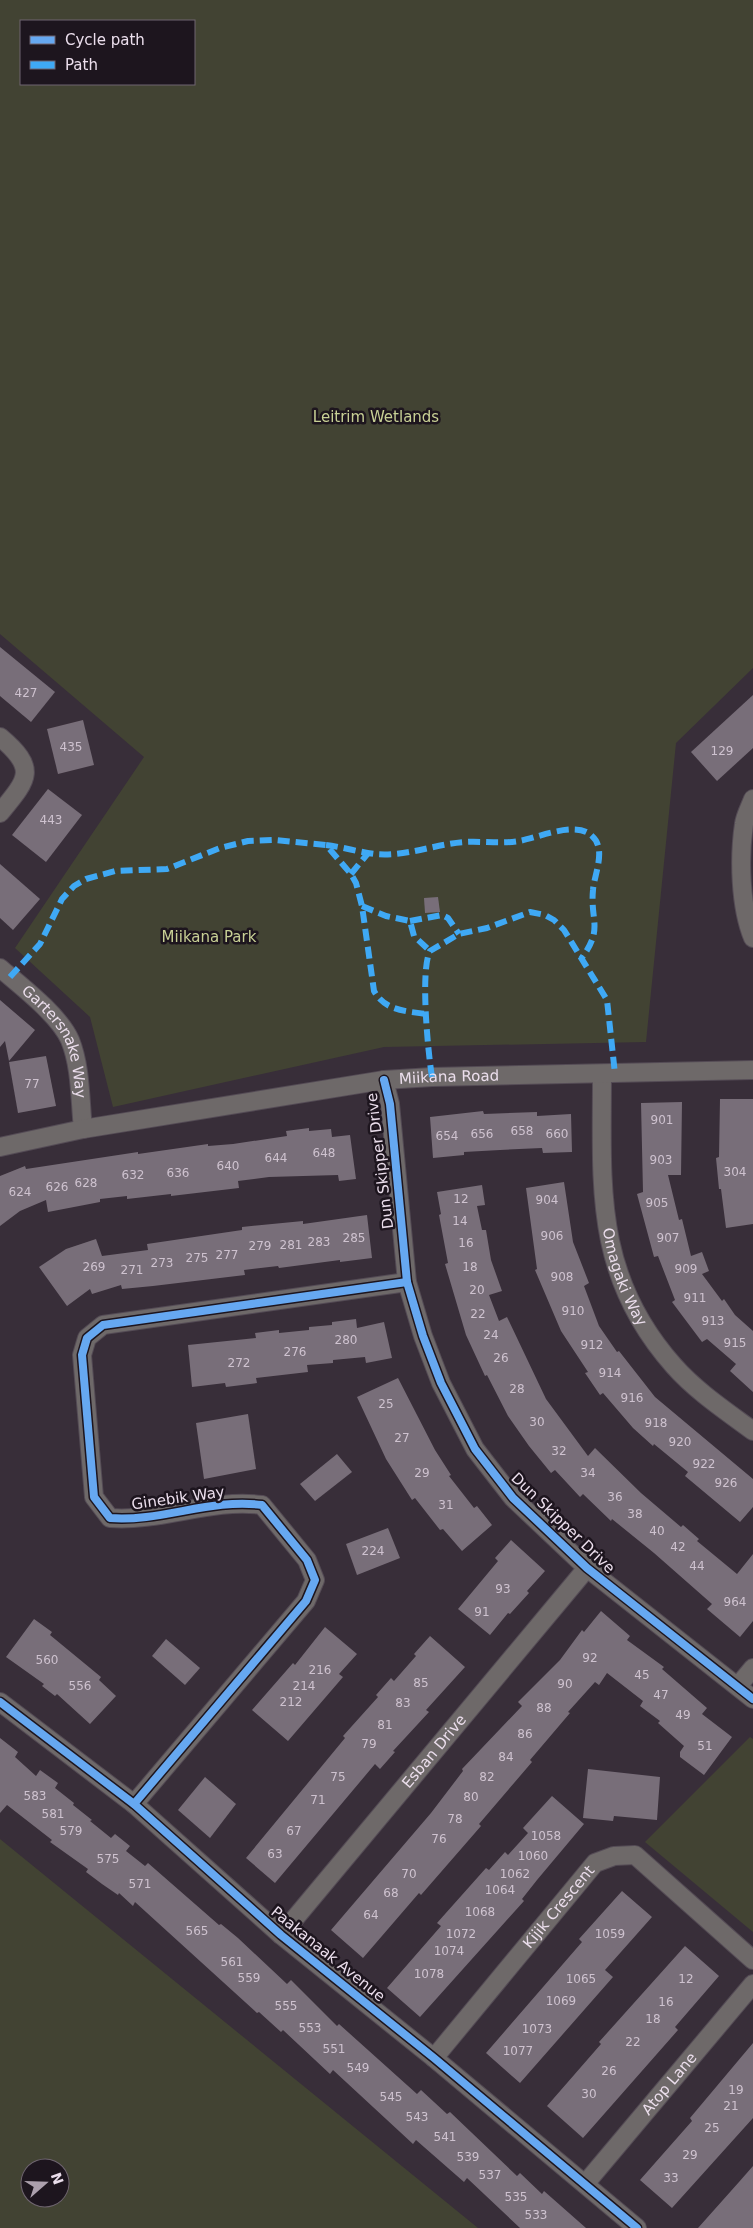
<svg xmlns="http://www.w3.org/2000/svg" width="753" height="2228" font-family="'DejaVu Sans',sans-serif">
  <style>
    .green { fill: #424333; fill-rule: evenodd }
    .building { fill: #786e79 }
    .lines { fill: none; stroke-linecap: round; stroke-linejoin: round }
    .minor-casing { stroke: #544b55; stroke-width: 20 }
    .minor { stroke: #6e6969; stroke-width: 18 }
    .quiet { stroke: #3fa9f5; stroke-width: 6; stroke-dasharray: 12 6; stroke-linecap: butt }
    .cycleway-casing { stroke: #1d151e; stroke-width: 11 }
    .cycleway { stroke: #66a8f1; stroke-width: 8 }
    .labels { text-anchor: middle; stroke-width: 5; stroke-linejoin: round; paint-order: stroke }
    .number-label { font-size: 12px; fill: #cec2cf }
    .park-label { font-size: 15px; fill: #c8d095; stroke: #1d151e }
    .street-label { font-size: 15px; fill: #ebdeec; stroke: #1d151e }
  </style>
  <rect width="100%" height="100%" fill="#382e39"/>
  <!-- green -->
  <g class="green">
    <path d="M0 0H753V668L676 743 646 1042 384 1047 113 1107 90 1017 15 948 144 757 0 634ZM21 21H194V84H21Z"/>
    <path d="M750 1737 753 1739V1932L645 1842Z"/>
    <path d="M0 1839 478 2228H0ZM30 2168H60V2198H30Z"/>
  </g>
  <!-- building -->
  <g class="building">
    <path d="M0 647 55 692 31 722 0 696Z"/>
    <path d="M753 695V748L717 781 691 752Z"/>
    <path d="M83 720 94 765 58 774 47 729Z"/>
    <path d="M48 789 82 815 46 862 12 835Z"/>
    <path d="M0 864 40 899 13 930 0 918Z"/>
    <path d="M438 897 440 912 425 913 424 898Z"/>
    <path d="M0 1000 35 1030 9 1061 5 1041 0 1047Z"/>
    <path d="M46 1056 56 1106 18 1113 9 1062Z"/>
    <path d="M720 1099H753V1224L726 1228 721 1189H719L716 1158 719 1157Z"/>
    <path d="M682 1102 681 1175H668L679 1220 682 1219 691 1256 702 1252 709 1271 702 1274 722 1301 724 1299 735 1315 753 1331V1392L730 1371 736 1364 707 1339 702 1342 672 1302 675 1300 658 1256 654 1257 637 1194 643 1192 641 1103Z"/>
    <path d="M483 1111 484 1114 537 1112V1116L571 1114 572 1152 543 1153 542 1148 500 1150 464 1152V1155L433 1158 430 1117Z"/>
    <path d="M309 1128V1131L331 1129 332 1137 350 1135 356 1179 339 1181 338 1175 269 1177 238 1181 239 1188 171 1196V1194L127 1199V1196L100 1199V1202L48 1212 46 1200 20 1211 0 1226V1176L25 1166 26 1169 138 1152V1154L208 1144V1146L233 1144 287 1136 286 1131Z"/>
    <path d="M564 1182 573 1242 589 1283 584 1286 599 1326 617 1352 619 1351 655 1397 753 1479V1507L740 1522 685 1476 688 1472 654 1444 653 1446 633 1428 603 1393 600 1395 585 1373 588 1372 561 1331 535 1270 537 1269 526 1188Z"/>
    <path d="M482 1185 485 1205 477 1206 482 1230H486L491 1260 502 1291 489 1295 499 1321 507 1317 546 1399 588 1456 595 1448 641 1493 681 1527 683 1525 699 1539 697 1541 737 1574 753 1554V1621L740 1637 707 1609 712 1604 654 1553 612 1519 611 1521 583 1494 580 1497 555 1470 551 1473 529 1446 508 1416 487 1375 485 1376 466 1335 445 1264 448 1263 439 1215 441 1214 437 1192Z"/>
    <path d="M367 1215 372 1258 340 1262V1260L279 1268 278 1266 244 1270 245 1275 153 1286 122 1289 121 1285 92 1294 90 1289 67 1306 39 1267 66 1249 96 1239 102 1256 148 1250 147 1244 242 1230V1227L303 1221V1224Z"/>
    <path d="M356 1319 357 1328 384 1322 392 1358 366 1363 365 1357 333 1360V1363L307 1365 308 1372 256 1378 257 1383 226 1387 225 1383 192 1387 188 1345 256 1338 255 1333 279 1330V1333L309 1330V1327L332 1325V1322Z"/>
    <path d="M398 1378 435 1450 451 1475 449 1476 474 1508 477 1506 492 1525 462 1551 443 1529 440 1530 415 1498 412 1500 386 1459 357 1397Z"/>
    <path d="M248 1414 256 1469 204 1479 196 1423Z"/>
    <path d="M337 1454 352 1472 315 1501 300 1484Z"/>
    <path d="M388 1528 400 1558 357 1575 346 1544Z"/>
    <path d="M511 1540 545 1571 527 1591 529 1593 510 1614 508 1613 490 1635 458 1609 498 1561 495 1558Z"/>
    <path d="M601 1611 630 1636 627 1640 664 1667 662 1669 707 1708 702 1714 732 1737 704 1775 680 1757V1752L684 1746 658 1723 660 1721 640 1706 643 1701 607 1673 599 1685 595 1682 568 1712 570 1713 530 1760 532 1762 479 1824 481 1826 421 1895 419 1893 363 1958 331 1930 431 1813 463 1771 462 1769 522 1706 518 1702 560 1660 582 1630 584 1632Z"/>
    <path d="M34 1619 52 1632 50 1635 101 1677 99 1680 116 1696 90 1724 57 1694 55 1696 42 1686 44 1684 6 1657Z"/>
    <path d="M325 1627 357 1654 339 1674 343 1677 288 1741 252 1710 293 1663 295 1665Z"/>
    <path d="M430 1636 465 1667 426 1710 429 1712 393 1751 395 1752 380 1769 375 1764 275 1883 246 1858 345 1738 343 1736 378 1697 376 1695 391 1678 394 1681 416 1656 414 1654Z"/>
    <path d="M166 1639 200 1668 185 1685 152 1656Z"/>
    <path d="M0 1738 18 1752 15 1757 36 1776 40 1770 58 1783 55 1788 74 1803 73 1805 92 1820 90 1821 111 1838 115 1834 130 1846 126 1851 145 1866 148 1863 219 1925 221 1924 238 1938 287 1984 291 1980 337 2026 339 2024 417 2094 421 2090 447 2114 450 2112 517 2176 520 2173 542 2194 544 2191 586 2228H520L467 2178 464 2182 416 2140 413 2144 333 2070 330 2074 283 2030 281 2032 259 2012 257 2013 135 1902 133 1906 119 1893 118 1895 102 1884 86 1872 88 1869 50 1842 52 1840 7 1805 0 1813Z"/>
    <path d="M588 1769 660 1777 657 1820 614 1816 613 1821 583 1818Z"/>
    <path d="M205 1777 236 1804 210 1838 178 1810Z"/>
    <path d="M552 1796 584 1824 537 1880 522 1899 524 1901 420 2017 387 1988 441 1926 437 1923 486 1868 489 1870 505 1852 508 1855 528 1833 523 1828Z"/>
    <path d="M622 1891 652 1917 605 1970 613 1977 520 2083 486 2053 582 1942 579 1939Z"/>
    <path d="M685 1946 719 1976 675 2027 678 2030 583 2138 547 2106 601 2044 599 2042Z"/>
    <path d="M753 2043V2118L672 2208 640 2180 692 2121 690 2118Z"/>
    <path d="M753 2166V2228H698L739 2182Z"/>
  </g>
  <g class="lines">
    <defs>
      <g id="minor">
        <path d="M0 737C38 769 28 779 0 813"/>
        <path d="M753 799C750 807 745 816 744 824 739 857 740 907 753 938"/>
        <path id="s1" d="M0 968C21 986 59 1015 70 1040 81 1067 80 1101 83 1129"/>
        <path id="s2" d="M602 1074C602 1186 593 1275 674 1366 696 1391 726 1411 753 1431"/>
        <path d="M384 1080 390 1104 407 1282 423 1336 441 1383 475 1449 513 1498 587 1568 753 1699"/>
        <path id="s3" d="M0 1147 83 1129 384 1080 432 1077 753 1070"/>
        <path d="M738 1686 753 1668"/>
        <path d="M0 1702 134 1804 281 1935 434 2058 637 2228"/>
        <path d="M134 1804 306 1601 315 1580 307 1560 262 1505C211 1498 161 1522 110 1518L94 1497 82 1355 87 1338 103 1325 407 1282"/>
        <path id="s4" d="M281 1935 587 1568"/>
        <path id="s5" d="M434 2058 595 1863 614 1856 635 1855 753 1960"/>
        <path id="s6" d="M585 2184 753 1984"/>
      </g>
    </defs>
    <!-- minor casing -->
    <use href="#minor" class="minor-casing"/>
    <!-- minor -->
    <use href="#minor" class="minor"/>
    <!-- quiet -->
    <g class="quiet">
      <path d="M326 845C342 847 359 852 375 854 406 857 435 844 465 842 483 841 501 844 519 841 538 838 576 820 592 836 607 849 594 875 593 890 590 922 604 928 581 959"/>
      <path d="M351 874 369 852"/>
      <path d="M362 906 386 916 410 921 414 936 430 951"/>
      <path d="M410 921 442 915 448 918 459 934"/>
      <path d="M10 977 40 944 62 899 74 886 86 879 115 871 167 869 220 848 248 841 275 840 326 845 351 874 356 883 362 906 374 991C385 1011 406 1011 426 1014"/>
      <path d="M432 1077C428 1053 420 970 430 951L459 934 487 928 530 912 545 915 554 920 564 930 607 1000 615 1074"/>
    </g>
    <defs>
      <g id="cycleway">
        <path d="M384 1080 390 1104 407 1282 423 1336 441 1383 475 1449 513 1498 587 1568 753 1699"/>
        <path d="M0 1702 134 1804 281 1935 434 2058 637 2228"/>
        <path d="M134 1804 306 1601 315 1580 307 1560 262 1505C211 1498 161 1522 110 1518L94 1497 82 1355 87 1338 103 1325 407 1282"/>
      </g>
    </defs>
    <!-- cycleway casing -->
    <use href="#cycleway" class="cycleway-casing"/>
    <!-- cycleway -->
    <use href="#cycleway" class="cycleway"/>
  </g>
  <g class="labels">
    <!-- number labels -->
    <g class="number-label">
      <text x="26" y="697">427</text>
      <text x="71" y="751">435</text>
      <text x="722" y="755">129</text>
      <text x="51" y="824">443</text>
      <text x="32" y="1088">77</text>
      <text x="662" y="1124">901</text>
      <text x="522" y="1135">658</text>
      <text x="482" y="1138">656</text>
      <text x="557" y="1138">660</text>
      <text x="447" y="1140">654</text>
      <text x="324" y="1157">648</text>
      <text x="276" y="1162">644</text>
      <text x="661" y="1164">903</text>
      <text x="228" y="1170">640</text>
      <text x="735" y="1176">304</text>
      <text x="178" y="1177">636</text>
      <text x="133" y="1179">632</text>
      <text x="86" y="1187">628</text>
      <text x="57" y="1191">626</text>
      <text x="20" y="1196">624</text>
      <text x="461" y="1203">12</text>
      <text x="547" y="1204">904</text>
      <text x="657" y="1207">905</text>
      <text x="460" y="1225">14</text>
      <text x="552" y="1240">906</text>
      <text x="354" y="1242">285</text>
      <text x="668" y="1242">907</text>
      <text x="319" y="1246">283</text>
      <text x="466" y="1247">16</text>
      <text x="291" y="1249">281</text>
      <text x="260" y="1250">279</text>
      <text x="227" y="1259">277</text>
      <text x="197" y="1262">275</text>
      <text x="162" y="1267">273</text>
      <text x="94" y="1271">269</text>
      <text x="470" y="1271">18</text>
      <text x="686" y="1273">909</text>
      <text x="132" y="1274">271</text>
      <text x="562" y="1281">908</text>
      <text x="477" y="1294">20</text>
      <text x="695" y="1302">911</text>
      <text x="573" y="1315">910</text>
      <text x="478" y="1318">22</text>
      <text x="713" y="1325">913</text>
      <text x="491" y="1339">24</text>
      <text x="346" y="1344">280</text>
      <text x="735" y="1347">915</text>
      <text x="592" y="1349">912</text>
      <text x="295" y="1356">276</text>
      <text x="501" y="1362">26</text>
      <text x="239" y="1367">272</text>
      <text x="610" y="1377">914</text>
      <text x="517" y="1393">28</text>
      <text x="632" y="1402">916</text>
      <text x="386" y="1408">25</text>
      <text x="537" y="1426">30</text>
      <text x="656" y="1427">918</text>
      <text x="402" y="1442">27</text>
      <text x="680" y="1446">920</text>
      <text x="559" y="1455">32</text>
      <text x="704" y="1468">922</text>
      <text x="422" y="1477">29</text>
      <text x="588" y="1477">34</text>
      <text x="726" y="1487">926</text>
      <text x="615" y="1501">36</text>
      <text x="446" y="1509">31</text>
      <text x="635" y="1518">38</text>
      <text x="657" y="1535">40</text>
      <text x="678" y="1551">42</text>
      <text x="373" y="1555">224</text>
      <text x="697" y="1570">44</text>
      <text x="503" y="1593">93</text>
      <text x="735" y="1606">964</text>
      <text x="482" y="1616">91</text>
      <text x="590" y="1662">92</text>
      <text x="47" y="1664">560</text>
      <text x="320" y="1674">216</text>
      <text x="642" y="1679">45</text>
      <text x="421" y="1687">85</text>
      <text x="565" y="1688">90</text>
      <text x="80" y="1690">556</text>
      <text x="304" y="1690">214</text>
      <text x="661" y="1699">47</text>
      <text x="291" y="1706">212</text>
      <text x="403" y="1707">83</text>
      <text x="544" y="1712">88</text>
      <text x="683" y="1719">49</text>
      <text x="385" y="1729">81</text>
      <text x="525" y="1738">86</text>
      <text x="369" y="1748">79</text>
      <text x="705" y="1750">51</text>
      <text x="506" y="1761">84</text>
      <text x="338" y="1781">75</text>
      <text x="487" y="1781">82</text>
      <text x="35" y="1800">583</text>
      <text x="471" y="1801">80</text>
      <text x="318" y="1804">71</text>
      <text x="53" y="1818">581</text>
      <text x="455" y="1823">78</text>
      <text x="71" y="1835">579</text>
      <text x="294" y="1835">67</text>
      <text x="546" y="1840">1058</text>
      <text x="439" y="1843">76</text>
      <text x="275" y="1858">63</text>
      <text x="533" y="1860">1060</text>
      <text x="108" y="1863">575</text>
      <text x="409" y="1878">70</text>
      <text x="515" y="1878">1062</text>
      <text x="140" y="1888">571</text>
      <text x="500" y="1894">1064</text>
      <text x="391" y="1897">68</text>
      <text x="480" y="1916">1068</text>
      <text x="371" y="1919">64</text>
      <text x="197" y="1935">565</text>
      <text x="461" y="1938">1072</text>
      <text x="610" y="1938">1059</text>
      <text x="449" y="1955">1074</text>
      <text x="232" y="1966">561</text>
      <text x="429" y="1978">1078</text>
      <text x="249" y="1982">559</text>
      <text x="581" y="1983">1065</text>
      <text x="686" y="1983">12</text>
      <text x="561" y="2005">1069</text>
      <text x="666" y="2006">16</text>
      <text x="286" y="2010">555</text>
      <text x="653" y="2023">18</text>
      <text x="310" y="2032">553</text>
      <text x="537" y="2033">1073</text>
      <text x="633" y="2046">22</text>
      <text x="334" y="2053">551</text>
      <text x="518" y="2055">1077</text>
      <text x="358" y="2072">549</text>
      <text x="609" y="2075">26</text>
      <text x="736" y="2094">19</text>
      <text x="589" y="2098">30</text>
      <text x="391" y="2101">545</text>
      <text x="731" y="2110">21</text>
      <text x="417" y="2121">543</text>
      <text x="712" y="2132">25</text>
      <text x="445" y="2141">541</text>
      <text x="690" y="2159">29</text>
      <text x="468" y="2161">539</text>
      <text x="490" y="2179">537</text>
      <text x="671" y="2182">33</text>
      <text x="516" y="2201">535</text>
      <text x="536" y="2219">533</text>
    </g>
    <!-- park labels -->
    <g class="park-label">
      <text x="376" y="422">Leitrim Wetlands</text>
      <text x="209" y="942">Miikana Park</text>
    </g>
    <!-- street labels -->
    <g class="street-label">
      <text dy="5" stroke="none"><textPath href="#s1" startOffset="96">Gartersnake Way</textPath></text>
      <text dy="5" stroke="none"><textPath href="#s3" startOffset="455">Miikana Road</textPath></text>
      <text transform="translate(380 1161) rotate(-97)" y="5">Dun Skipper Drive</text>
      <text dy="5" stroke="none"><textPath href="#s2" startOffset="206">Omagaki Way</textPath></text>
      <text transform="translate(178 1498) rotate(-8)" y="5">Ginebik Way</text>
      <text transform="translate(563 1523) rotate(44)" y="5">Dun Skipper Drive</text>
      <text dy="5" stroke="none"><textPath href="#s4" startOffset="239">Esban Drive</textPath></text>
      <text dy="5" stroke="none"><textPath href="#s5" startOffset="196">Kijik Crescent</textPath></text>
      <text transform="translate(328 1954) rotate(39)" y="5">Paakanaak Avenue</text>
      <text dy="5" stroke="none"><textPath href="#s6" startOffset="131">Atop Lane</textPath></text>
    </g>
  </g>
  <!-- legend -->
  <rect x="20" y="20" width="175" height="65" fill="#1d151e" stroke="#6f6570"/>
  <rect x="30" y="36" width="25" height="8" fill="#66a8f1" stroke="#6f6570"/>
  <text x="65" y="45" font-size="15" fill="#ebdeec">Cycle path</text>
  <rect x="30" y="61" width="25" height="8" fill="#3fa9f5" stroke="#6f6570"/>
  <text x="65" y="70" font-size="15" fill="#ebdeec">Path</text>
  <!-- north arrow -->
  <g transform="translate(45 2183) rotate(70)"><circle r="24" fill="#1d151e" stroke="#6f6570"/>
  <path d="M0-4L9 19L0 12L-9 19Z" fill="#aca0ad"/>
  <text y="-8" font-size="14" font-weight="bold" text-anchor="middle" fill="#ebdeec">N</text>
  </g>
</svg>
